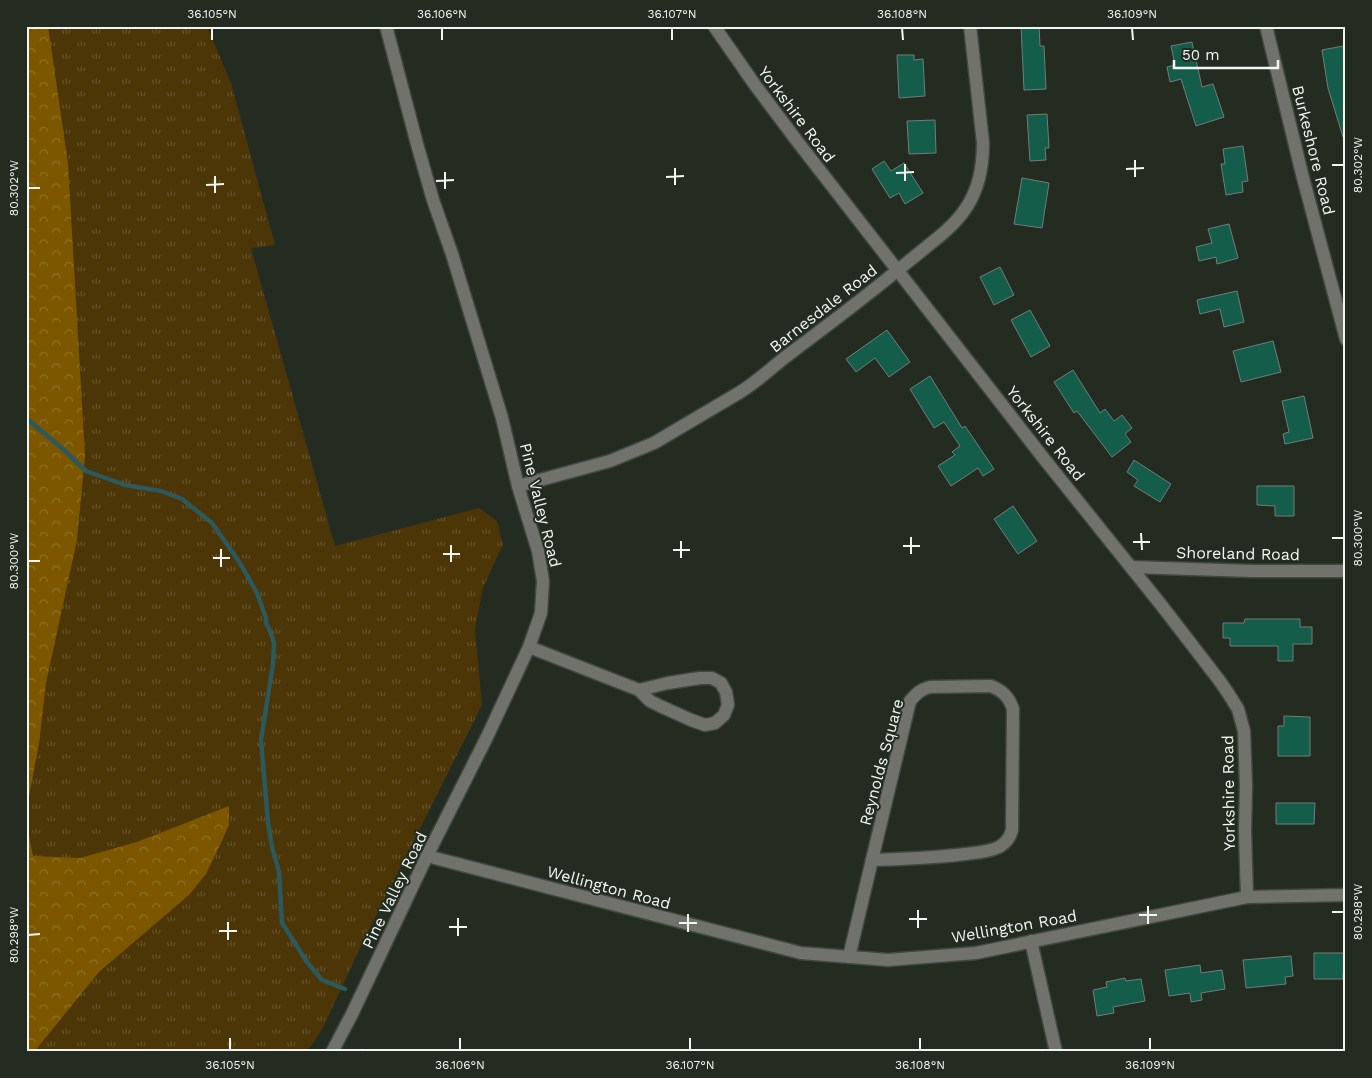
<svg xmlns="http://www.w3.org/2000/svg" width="1372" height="1078" font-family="'Work Sans',sans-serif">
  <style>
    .grass { fill: url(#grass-tufts) }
    .forest { fill: url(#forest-crowns) }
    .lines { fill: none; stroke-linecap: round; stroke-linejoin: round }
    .stream { stroke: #2b595d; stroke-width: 4.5 }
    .building { fill: #145d4b; stroke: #6f7e79 }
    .minor-casing { stroke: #41483f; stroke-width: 15 }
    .minor { stroke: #72726c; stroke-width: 12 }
    .ticks { fill: none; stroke: #f1f7f0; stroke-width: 2 }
    .labels { text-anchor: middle; stroke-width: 4; stroke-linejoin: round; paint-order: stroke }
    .street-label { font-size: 16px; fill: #f1f7f0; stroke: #242c22 }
    .neatline { fill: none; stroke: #f1f7f0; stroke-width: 2 }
    .ticks-label { font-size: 12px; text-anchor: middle; fill: #f1f7f0 }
  </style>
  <defs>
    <pattern id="grass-tufts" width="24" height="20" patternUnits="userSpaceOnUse" patternTransform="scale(1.25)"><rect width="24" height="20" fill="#4c3506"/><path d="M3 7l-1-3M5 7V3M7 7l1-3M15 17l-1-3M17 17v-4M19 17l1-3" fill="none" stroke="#66532b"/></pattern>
    <pattern id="forest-crowns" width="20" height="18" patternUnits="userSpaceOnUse" patternTransform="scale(1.25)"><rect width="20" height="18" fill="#7c5700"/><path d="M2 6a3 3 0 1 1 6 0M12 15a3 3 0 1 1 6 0" fill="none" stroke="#8f7026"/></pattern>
  </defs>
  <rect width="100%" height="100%" fill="#242c22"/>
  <!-- grass -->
  <path class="grass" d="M26 26H207L231 83 275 245 251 248 335 546 479 508 497 521 503 544 483 588 475 630 482 705 360 948 323 1028 307 1052H26Z"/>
  <!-- forest -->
  <g class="forest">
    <path d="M26 26H48L68 163 85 456 77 540 46 683 39 744 26 812Z"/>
    <path d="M229 806V825L220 845 206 874 189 895 99 972 34 1052H26V820L33 856 80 858 137 842Z"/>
  </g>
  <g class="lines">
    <!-- stream -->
    <g class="stream">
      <path d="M26 418 64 450 86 471 125 485 161 491 182 499 212 523 240 563 257 593 266 618V623L271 633 274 643 273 664 261 740 268 822 272 847 279 872 282 923 307 962 322 980 345 989"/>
      <path d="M362 1051 363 1052"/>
    </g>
  </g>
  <!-- building -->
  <g class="building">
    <path d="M1021 26H1039L1040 46H1044L1046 89 1024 90Z"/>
    <path d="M1192 42 1202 87 1213 84 1224 117 1196 126 1181 79 1170 82 1167 67 1175 65 1171 46Z"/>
    <path d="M1343 46 1346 61V136L1343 137 1328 88 1322 50Z"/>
    <path d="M897 55H914V60L923 59 925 96 899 98Z"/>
    <path d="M1047 114 1049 148H1045L1046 160 1030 161 1027 115Z"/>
    <path d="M935 120 936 153 909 154 907 121Z"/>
    <path d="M1243 146 1248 181 1242 182 1243 192 1226 195 1221 164H1225L1223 149Z"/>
    <path d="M884 161 891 171 904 163 923 193 905 204 899 193 890 198 872 169Z"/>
    <path d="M1022 178 1049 183 1042 228 1014 224Z"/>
    <path d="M1229 224 1238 258 1217 264 1216 257 1199 261 1196 247 1212 243 1208 229Z"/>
    <path d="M1000 267 1014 295 994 305 980 277Z"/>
    <path d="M1237 291 1244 322 1224 327 1220 309 1200 314 1197 300Z"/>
    <path d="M1030 310 1050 346 1031 357 1011 320Z"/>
    <path d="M887 330 910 362 889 377 875 358 856 372 846 359Z"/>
    <path d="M1273 341 1281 372 1241 382 1233 351Z"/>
    <path d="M1073 370 1100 413 1105 409 1114 421 1122 415 1132 428 1125 434 1131 442 1112 457 1077 411 1074 413 1054 382Z"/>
    <path d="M930 376 962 428 965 426 994 469 983 476 978 468 951 486 938 466 955 455 952 452 960 446 944 422 934 428 910 389Z"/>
    <path d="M1304 396 1313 438 1285 444 1283 434 1289 432 1282 401Z"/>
    <path d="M1134 460 1171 484 1160 502 1134 486 1138 480 1127 472Z"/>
    <path d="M1257 486H1294V516H1275V506L1257 505Z"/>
    <path d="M1013 506 1037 541 1018 554 994 519Z"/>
    <path d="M1245 619H1300V627H1312V644H1293V661H1278V646H1230V638H1223V623H1244Z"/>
    <path d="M1284 716 1310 717V756H1278V726H1284Z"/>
    <path d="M1276 803H1315L1314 824H1276Z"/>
    <path d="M1314 953H1346V973H1343V979H1314Z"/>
    <path d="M1291 956 1293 976 1285 977 1286 984 1246 988 1243 960Z"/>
    <path d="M1200 965 1201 973 1222 970 1225 989 1201 993 1202 1000 1191 1002 1190 993 1169 996 1165 970Z"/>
    <path d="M1125 978 1126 981 1141 979 1145 1001 1113 1007 1114 1013 1097 1016 1093 990 1107 987 1106 982Z"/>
  </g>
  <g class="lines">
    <defs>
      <g id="minor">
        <path d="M714 26 755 85 797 141 1045 460 1162 606 1219 680 1228 693 1238 709 1244 731 1246 786 1245 831 1247 897"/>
        <path d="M1266 26 1302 174 1346 339"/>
        <path d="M518 486 610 461 654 443 737 394C756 383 771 368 788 355 831 323 873 291 914 257 932 242 953 228 966 208 979 189 983 165 983 143L970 26"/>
        <path d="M1131 567 1252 571H1346"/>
        <path d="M529 647 639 690 668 683 700 678H712L721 683 726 692 728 705 724 715 715 723 705 725 691 720 660 706 650 701 639 690"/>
        <path d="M991 686C1003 691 1009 697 1013 709L1012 830C1010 838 1006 843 999 847 989 852 975 853 965 854 934 858 903 859 872 860L910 701C916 694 921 689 930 687Z"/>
        <path d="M427 856 801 953 888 960 976 953 1247 897 1346 895"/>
        <path d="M1031 941 1056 1052"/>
        <path d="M849 957 872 860"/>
        <path d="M332 1052 352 1014 427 856 487 737 529 647 541 613 543 581 538 551 518 486 502 418 452 254 433 200 417 144 386 26"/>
      </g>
    </defs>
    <!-- minor casing -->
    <use href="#minor" class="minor-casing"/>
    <!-- minor -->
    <use href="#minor" class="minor"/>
  </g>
  <!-- ticks -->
  <path class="ticks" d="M212 28V40M442 28V40M672 28V40M902 28 903 40M1132 28 1133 40M1135 160V177M905 164V181M1332 165H1344M675 168V185M1126 169 1144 168M445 172V189M896 173 914 172M215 176V193M666 177 684 176M436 181 454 180M206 185 224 184M28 188H40M1141 533 1142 550M911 537V554M1332 538H1344M681 541V558M1133 542H1150M451 545V562M903 546H920M221 549V567M673 550H690M443 554H460M213 558H230M28 561H40M1148 906V924M918 910V928M1332 912H1344M688 914V932M1139 915H1157M458 918V936M909 919H927M228 922V940M679 923H697M449 927H467M219 931H237M28 935 40 934M230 1038V1050M460 1038V1050M690 1038V1050M920 1038V1050M1150 1038V1050"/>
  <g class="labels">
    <!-- street labels -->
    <g class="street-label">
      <text transform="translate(797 114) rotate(53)" y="6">Yorkshire Road</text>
      <text transform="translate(1314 150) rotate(76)" y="6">Burkeshore Road</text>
      <text transform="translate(823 308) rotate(-38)" y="6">Barnesdale Road</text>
      <text transform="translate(1046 433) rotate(52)" y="6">Yorkshire Road</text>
      <text transform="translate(541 505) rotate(76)" y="6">Pine Valley Road</text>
      <text transform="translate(1238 553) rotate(1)" y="6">Shoreland Road</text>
      <text transform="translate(881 762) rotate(-75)" y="6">Reynolds Square</text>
      <text transform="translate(1228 793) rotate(-91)" y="6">Yorkshire Road</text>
      <text transform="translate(609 887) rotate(15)" y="6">Wellington Road</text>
      <text transform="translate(394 890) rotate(-64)" y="6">Pine Valley Road</text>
      <text transform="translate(1014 926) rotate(-10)" y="6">Wellington Road</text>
    </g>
  </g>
  <!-- border -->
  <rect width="1372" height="1078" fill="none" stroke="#242c22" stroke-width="55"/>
  <!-- scale -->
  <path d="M1174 60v8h104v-8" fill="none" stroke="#f1f7f0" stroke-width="2.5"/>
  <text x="1182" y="60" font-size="15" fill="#f1f7f0" stroke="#242c22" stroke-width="4" paint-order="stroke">50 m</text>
  <rect x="28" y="28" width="1316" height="1022" class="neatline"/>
  <g class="ticks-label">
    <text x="212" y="18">36.105°N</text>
    <text x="442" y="18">36.106°N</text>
    <text x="672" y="18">36.107°N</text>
    <text x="902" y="18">36.108°N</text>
    <text x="1132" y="18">36.109°N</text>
    <text transform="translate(1358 165) rotate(-90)" y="4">80.302°W</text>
    <text transform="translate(14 188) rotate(-90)" y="4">80.302°W</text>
    <text transform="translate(1358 538) rotate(-90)" y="4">80.300°W</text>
    <text transform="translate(14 561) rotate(-90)" y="4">80.300°W</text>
    <text transform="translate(1358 912) rotate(-90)" y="4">80.298°W</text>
    <text transform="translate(14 935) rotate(-90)" y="4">80.298°W</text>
    <text x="230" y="1069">36.105°N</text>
    <text x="460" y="1069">36.106°N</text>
    <text x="690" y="1069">36.107°N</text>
    <text x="920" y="1069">36.108°N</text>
    <text x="1150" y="1069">36.109°N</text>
  </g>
</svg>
